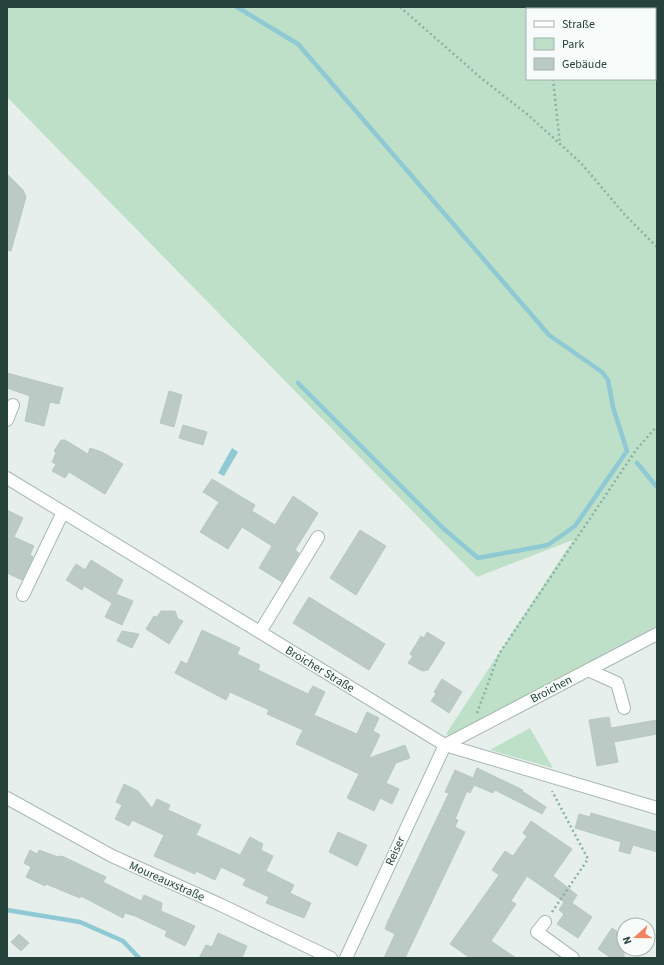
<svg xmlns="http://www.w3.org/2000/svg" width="664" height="965" font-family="'Source Sans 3',sans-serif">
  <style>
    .green { fill: #bfe0c8; fill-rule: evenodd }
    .water { fill: #8ec9d4 }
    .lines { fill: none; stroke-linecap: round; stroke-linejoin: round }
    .stream { stroke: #8ec9d4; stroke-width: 4.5 }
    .building { fill: #bbcac4; stroke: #b8c9c2 }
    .minor-casing { stroke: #a8b8b2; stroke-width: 14 }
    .path { stroke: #86b3a5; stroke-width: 2.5; stroke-dasharray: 2 3; stroke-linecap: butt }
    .minor { stroke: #fff; stroke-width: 12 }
    .labels { text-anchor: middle; stroke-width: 3.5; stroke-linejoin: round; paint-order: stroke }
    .street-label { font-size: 12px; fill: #24423a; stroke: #f7fbf9 }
  </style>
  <rect width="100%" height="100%" fill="#e6efeb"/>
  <!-- green -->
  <g class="green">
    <path d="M7 7H657V637L456 740 446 734 573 540 477 577 7 97ZM527 9H655V79H527Z"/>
    <path d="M530 728 553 768 490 750Z"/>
  </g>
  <!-- water -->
  <path class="water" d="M232 448 238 452 224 476 218 473Z"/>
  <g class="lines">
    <!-- stream -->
    <g class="stream">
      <path d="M237 7 298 44 549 335 602 372 608 380 613 407 627 451 575 526 548 545 478 558 444 529 298 383"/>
      <path d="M637 463 657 487"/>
      <path d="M7 910 80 922 123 941 139 958"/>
    </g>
  </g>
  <!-- building -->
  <g class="building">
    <path d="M7 174 23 190 26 197 11 251 7 250Z"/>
    <path d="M7 373 63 388 59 404 50 402 44 426 25 421 30 396 7 388Z"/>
    <path d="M169 391 182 395 174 427 160 423Z"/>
    <path d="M183 425 207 432 203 445 179 438Z"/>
    <path d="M61 440H65L88 454 90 448 102 452 123 464 105 494 69 472 65 478 52 471 56 464 52 462 56 453 54 451Z"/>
    <path d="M212 479 255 505 252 511 275 525 293 496 318 513 295 550 299 553 282 582 259 568 272 546 242 527 228 549 200 532 219 502 203 492Z"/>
    <path d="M7 510 23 518 14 537 34 546 30 555 33 557 22 580 7 573Z"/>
    <path d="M360 530 386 546 356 595 330 578Z"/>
    <path d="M91 560 123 580 116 594 133 601 122 625 105 617 112 603 84 586 82 590 66 580 76 564 85 570Z"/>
    <path d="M309 597 385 644 369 670 293 623Z"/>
    <path d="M161 611H175L178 619 183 621 169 644 146 629 154 616 157 617Z"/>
    <path d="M202 630 240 648 237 654 260 665 258 670 308 694 313 686 325 692 314 715 357 734 367 712 379 718 373 731 380 735 369 758 405 745 410 758 396 763 386 783 399 789 392 804 380 798 374 811 347 798 359 774 296 744 303 730 267 714 269 710 230 692 226 700 175 673 181 661 187 664Z"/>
    <path d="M122 631 139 634 132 648 117 641Z"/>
    <path d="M427 632 445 643 428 670 422 671 408 663 413 656 410 654 421 636 424 638Z"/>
    <path d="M442 679 462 692 449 713 431 701 436 694 434 692Z"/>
    <path d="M609 717 611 728 657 720V734L614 742 618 762 597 766 589 720Z"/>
    <path d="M477 768 523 790 522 791 546 807 542 814 495 790 493 793 474 785 470 793 467 791 455 819 458 820 455 827 465 832 405 958H384L395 934 385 929 388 921 449 793 445 792 455 770 473 778Z"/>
    <path d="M124 784 138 791 152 808 157 799 170 805 168 810 201 825 196 835 240 855 250 837 263 844 261 850 273 856 266 871 294 885 290 893 311 903 304 918 266 903 269 897 243 885 246 879 221 867 215 880 196 871 195 874 154 856 164 835 132 820 129 826 115 819 122 805 116 802Z"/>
    <path d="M591 813 657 832V852L633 845 630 854 619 851 621 842 575 828 579 814 590 817Z"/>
    <path d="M531 821 572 849 553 876 577 895 572 903 592 917 578 938 557 924 564 914 559 910 564 902 527 876 511 901 516 904 491 941 516 958H470L450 944 499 875 492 870 505 851 513 856 527 836 523 833Z"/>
    <path d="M338 832 367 845 357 866 329 852Z"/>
    <path d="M30 850 37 854 39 850 58 857 59 856 64 857 106 877 103 882 141 901 144 895 162 903 161 911 195 926 185 946 165 936 167 931 135 916 125 913 123 918 81 896 80 898 46 884 45 886 26 877 31 867 24 863Z"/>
    <path d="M612 928 624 936V958H611L598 949Z"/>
    <path d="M218 933 247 946 242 958H199L206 945 212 947Z"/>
    <path d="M19 934 29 943 21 951 11 942Z"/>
  </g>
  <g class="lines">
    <defs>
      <g id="minor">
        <path d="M7 420 13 405"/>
        <path d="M7 478 445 745 657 808"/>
        <path d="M23 595 63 512"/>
        <path d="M260 632 318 537"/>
        <path d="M588 670 617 683 624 708"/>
        <path d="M445 745 657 634"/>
        <path d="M7 798 112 856 221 905 331 958"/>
        <path d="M545 922 537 932 573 958"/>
        <path d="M346 958 445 745"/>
      </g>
    </defs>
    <!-- minor casing -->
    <use href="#minor" class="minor-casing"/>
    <!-- path -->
    <g class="path">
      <path d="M400 7 481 78 527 114 581 163 625 215 657 247"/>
      <path d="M536 7 537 9"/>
      <path d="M553 79 560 144"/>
      <path d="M477 713 499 654 636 450 657 426"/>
      <path d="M552 912 588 859 552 791"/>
    </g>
    <!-- minor -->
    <use href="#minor" class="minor"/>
  </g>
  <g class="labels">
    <!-- street labels -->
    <g class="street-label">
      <text transform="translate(320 669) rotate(31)" y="4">Broicher Straße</text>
      <text transform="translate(551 689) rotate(-28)" y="4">Broichen</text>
      <text transform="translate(395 851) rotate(-65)" y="4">Reiser</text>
      <text transform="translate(167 881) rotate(24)" y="4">Moureauxstraße</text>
    </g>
  </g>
  <!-- border -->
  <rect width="664" height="965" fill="none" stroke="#24423a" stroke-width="16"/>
  <!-- legend -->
  <rect x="526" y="8" width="130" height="72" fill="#f7fbf9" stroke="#a3b1ad"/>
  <rect x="534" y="21" width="20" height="6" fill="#ffffff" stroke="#a3b1ad"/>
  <text x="562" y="28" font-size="12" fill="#24423a">Straße</text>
  <rect x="534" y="38" width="20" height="12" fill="#bfe0c8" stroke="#a3b1ad"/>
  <text x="562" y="48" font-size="12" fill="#24423a">Park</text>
  <rect x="534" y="58" width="20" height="12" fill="#bbcac4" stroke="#a3b1ad"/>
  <text x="562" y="68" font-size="12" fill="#24423a">Gebäude</text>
  <!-- north arrow -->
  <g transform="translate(636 937) rotate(249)"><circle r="19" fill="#f7fbf9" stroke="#a3b1ad"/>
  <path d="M0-3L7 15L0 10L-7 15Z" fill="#f4845f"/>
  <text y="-6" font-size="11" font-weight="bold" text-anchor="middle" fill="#24423a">N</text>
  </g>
</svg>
